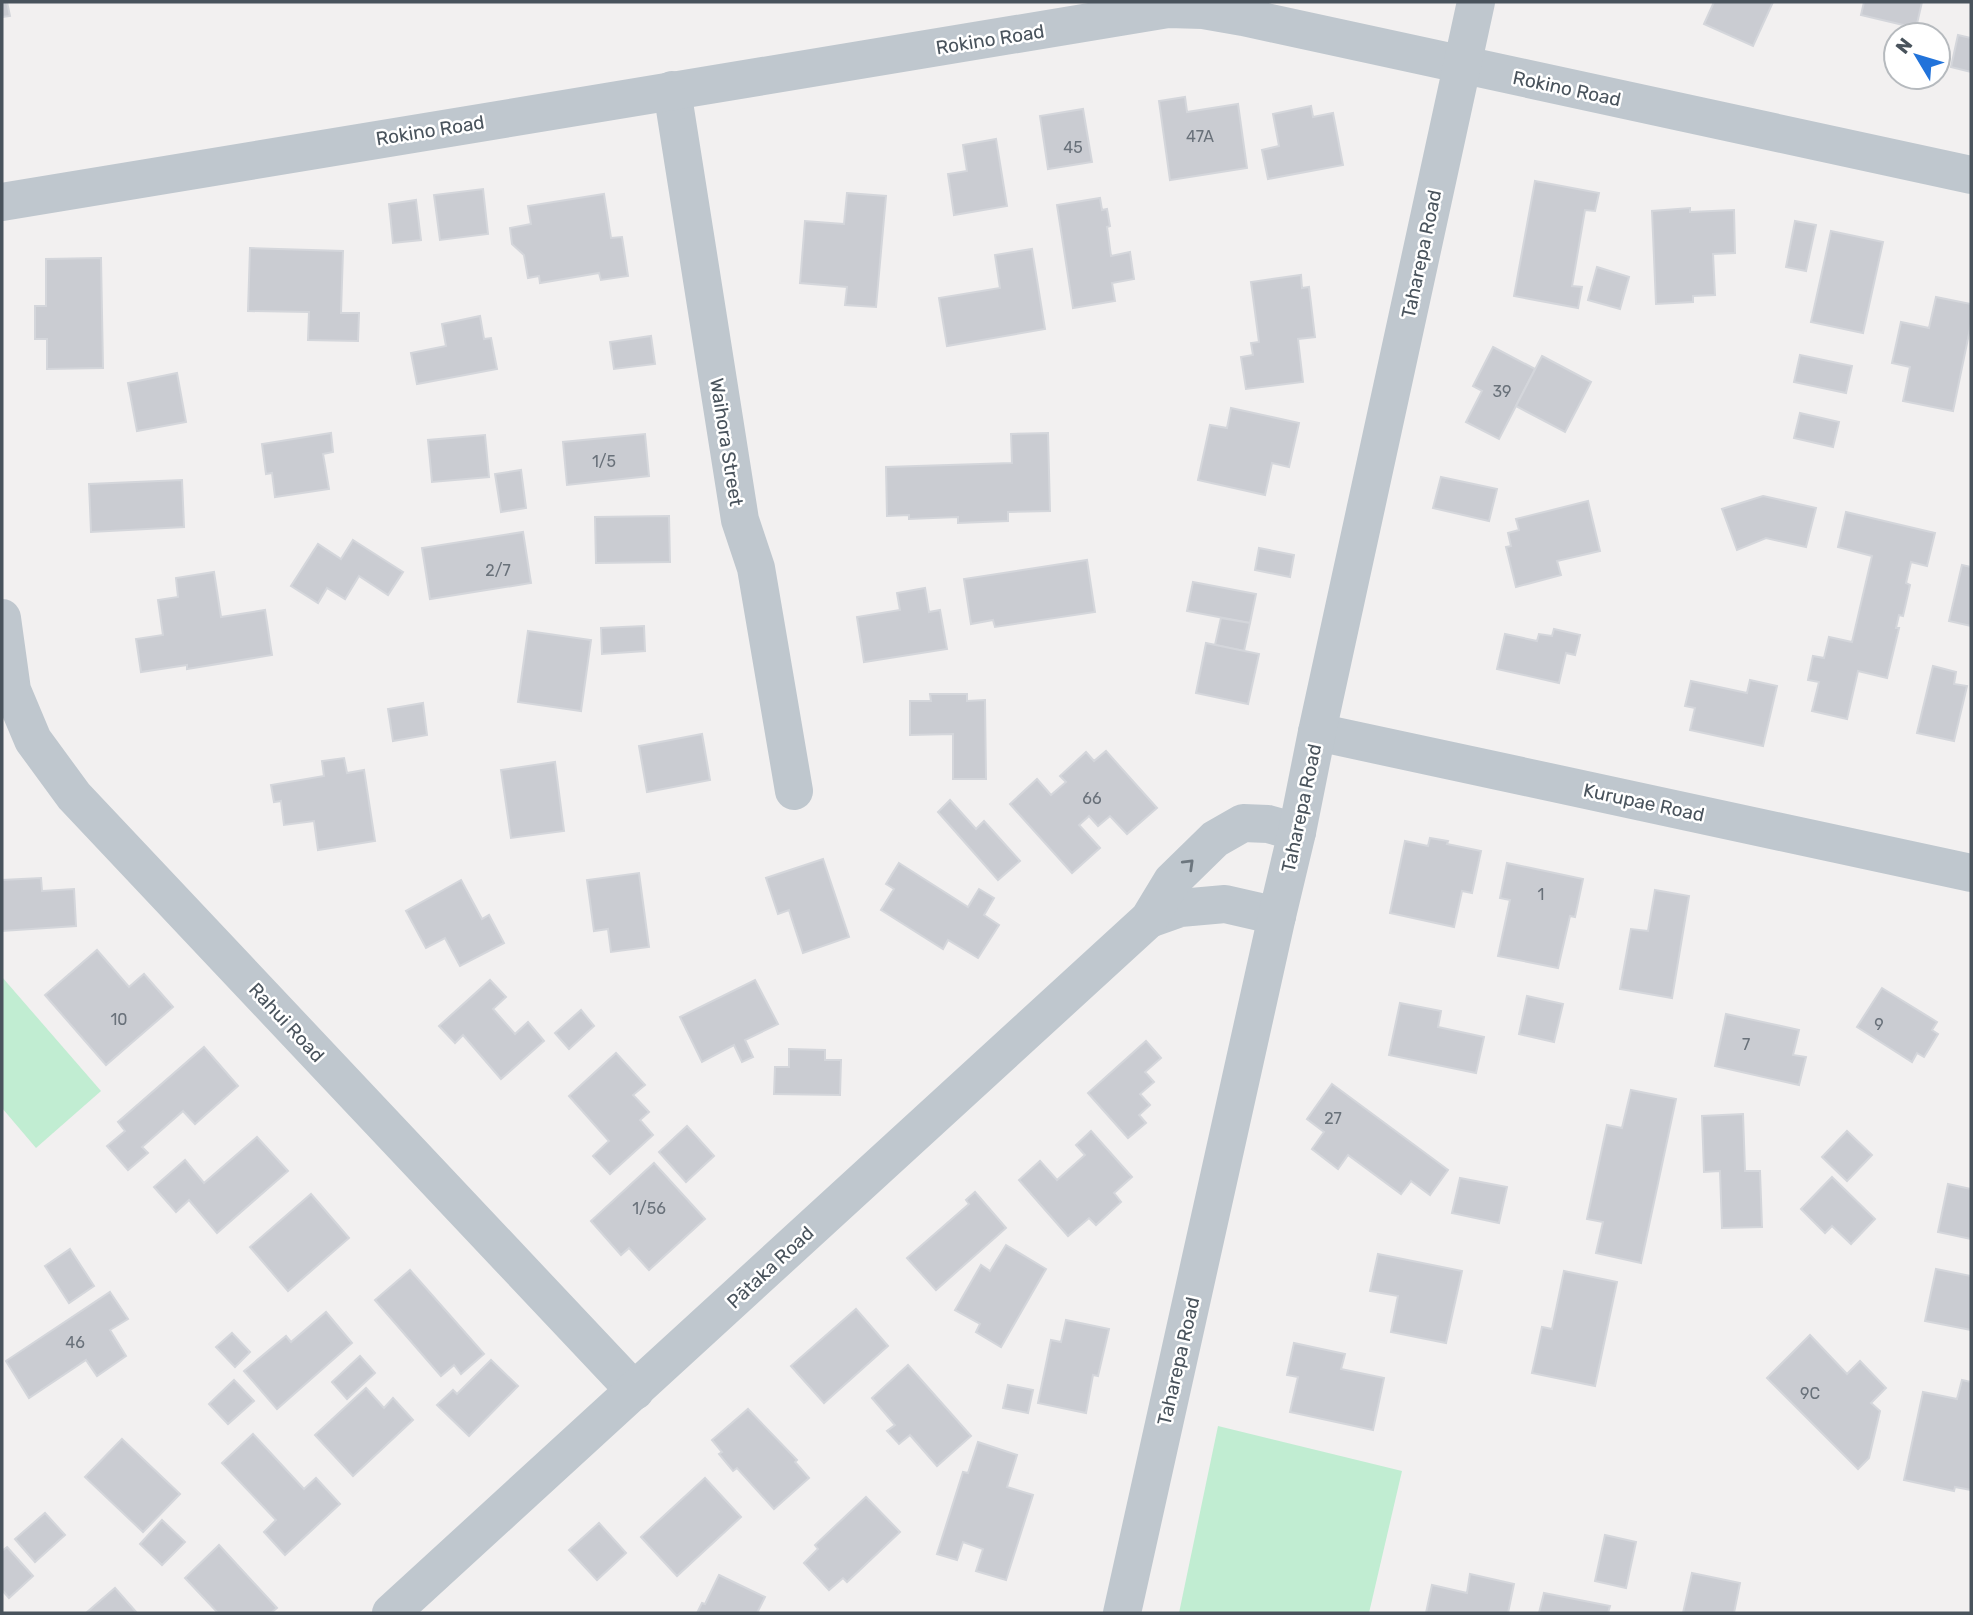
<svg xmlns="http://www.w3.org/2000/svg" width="1973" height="1615" font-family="Rubik,sans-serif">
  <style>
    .green { fill: #c1edd2 }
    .building { fill: #caccd2; stroke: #d4d6db; stroke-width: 2 }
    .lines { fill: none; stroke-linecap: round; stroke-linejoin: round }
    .minor { stroke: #bfc7ce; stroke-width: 38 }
    .oneway { stroke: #6c767e }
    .labels { text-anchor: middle; stroke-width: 5; stroke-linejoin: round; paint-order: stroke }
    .number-label { font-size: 16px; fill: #69717a }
    .street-label { font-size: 19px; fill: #49535c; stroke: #fff }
  </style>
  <rect width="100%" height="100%" fill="#f2f0f0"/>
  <!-- green -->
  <g class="green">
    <path d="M2 977 101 1091 36 1148 2 1108Z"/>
    <path d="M1218 1426 1402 1471 1369 1613H1179Z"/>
  </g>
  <!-- building -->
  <g class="building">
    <path d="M2 2H7L10 16 2 17Z"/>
    <path d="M1714 2H1773L1753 46 1704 24Z"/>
    <path d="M1864 2H1922L1916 28 1861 15Z"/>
    <path d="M1958 35 1971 38V72L1951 67Z"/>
    <path d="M1185 97 1187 112 1238 104 1247 168 1170 180 1159 101Z"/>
    <path d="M1311 106 1313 117 1333 113 1343 165 1268 179 1262 150 1279 146 1273 114Z"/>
    <path d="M1083 109 1092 162 1048 169 1040 116Z"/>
    <path d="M996 139 1007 206 954 215 948 174 967 171 963 145Z"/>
    <path d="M1535 181 1599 193 1595 211 1585 210 1572 286 1582 287 1578 308 1514 296Z"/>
    <path d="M483 189 488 234 440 240 434 195Z"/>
    <path d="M847 193 886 196 876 307 845 305 847 287 800 283 805 221 844 224Z"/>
    <path d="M604 194 611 238 622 237 628 276 601 280 599 273 540 283 539 276 528 278 524 255 512 244 510 228 531 224 528 206Z"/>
    <path d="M1100 198 1102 210 1107 209 1110 226 1107 227 1111 256 1130 252 1134 279 1112 283 1115 301 1073 308 1057 205Z"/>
    <path d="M416 200 421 240 393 243 389 204Z"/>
    <path d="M1690 208V212L1734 210 1735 253 1713 254 1715 295 1693 296V302L1656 304 1652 211Z"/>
    <path d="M1795 221 1816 225 1806 271 1786 267Z"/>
    <path d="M1831 231 1883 242 1863 333 1811 322Z"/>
    <path d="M250 248 343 251 341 313H359L358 341 308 340 309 312 248 311Z"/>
    <path d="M1032 249 1045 329 947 346 939 298 1000 288 995 255Z"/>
    <path d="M101 258 103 368 47 369V339H35V306H46V259Z"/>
    <path d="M1597 267 1629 277 1620 309 1588 300Z"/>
    <path d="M1301 275 1302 288 1309 287 1315 337 1298 339 1303 382 1246 389 1241 357 1253 355 1251 343 1259 342 1251 282Z"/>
    <path d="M1936 297 1971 304V324L1953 411 1903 401 1910 367 1892 363 1901 322 1929 328Z"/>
    <path d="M480 316 484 339 491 338 497 369 417 384 411 353 446 346 442 324Z"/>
    <path d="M651 336 655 364 614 369 610 342Z"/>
    <path d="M1493 347 1535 369 1499 439 1466 422 1482 391 1473 386Z"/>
    <path d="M1800 355 1852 366 1846 393 1794 382Z"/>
    <path d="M1542 356 1591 382 1565 432 1516 406Z"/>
    <path d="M177 373 186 422 137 431 128 383Z"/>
    <path d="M1231 408 1299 423 1289 467 1272 463 1265 495 1198 480 1210 425 1227 428Z"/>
    <path d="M1800 413 1839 422 1833 447 1794 438Z"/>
    <path d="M331 433 333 452 323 454 329 489 275 497 272 473 266 474 262 444Z"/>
    <path d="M1048 433 1050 511 1008 512V521L958 523V517L909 519V515L887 516 886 467 1012 463 1011 434Z"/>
    <path d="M645 434 649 476 567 485 563 442Z"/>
    <path d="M485 435 489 477 432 482 428 440Z"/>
    <path d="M521 470 526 508 501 512 495 474Z"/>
    <path d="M1441 477 1497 489 1489 521 1433 508Z"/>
    <path d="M182 480 184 527 91 532 89 484Z"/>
    <path d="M1763 496 1816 508 1806 547 1766 538 1737 550 1722 509Z"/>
    <path d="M1588 501 1600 551 1557 561 1561 575 1516 587 1506 547 1511 546 1508 533 1519 530 1516 519Z"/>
    <path d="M1846 512 1935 533 1927 566 1911 562 1906 583 1910 585 1903 616 1899 615 1896 628H1899L1887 678 1858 671 1847 719 1812 711 1819 682 1808 680 1813 656 1824 658 1829 637 1852 642 1872 556 1838 547Z"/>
    <path d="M669 516 670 562 596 563 595 517Z"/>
    <path d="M523 532 531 583 430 599 422 548Z"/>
    <path d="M353 540 403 572 388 595 359 576 345 599 327 588 318 603 291 586 318 544 341 559Z"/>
    <path d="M1259 548 1294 555 1290 577 1255 570Z"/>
    <path d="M1087 560 1095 612 995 627 993 620 971 624 964 579Z"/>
    <path d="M1962 565 1971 567V626L1949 621Z"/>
    <path d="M214 572 221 617 265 610 272 655 187 669V665L141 672 136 639 163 635 158 600 178 597 176 578Z"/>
    <path d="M1193 582 1256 594 1250 623 1187 611Z"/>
    <path d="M925 588 929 612 940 610 947 649 864 662 857 617 900 610 897 593Z"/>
    <path d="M1221 618 1250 623 1244 651 1215 645Z"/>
    <path d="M644 626 645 651 602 654 601 628Z"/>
    <path d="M1554 629 1580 635 1575 655 1566 653 1559 683 1497 669 1505 634 1537 641 1539 634 1552 636Z"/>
    <path d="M528 631 591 640 581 711 518 702Z"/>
    <path d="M1206 643 1259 654 1248 704 1196 693Z"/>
    <path d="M1933 666 1956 672 1954 684 1967 686 1954 741 1917 733Z"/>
    <path d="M1750 680 1777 686 1763 746 1690 730 1695 708 1685 706 1691 681 1747 693Z"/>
    <path d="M930 694H967V701L985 700 986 779H953V734L910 735V701H931Z"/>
    <path d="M423 703 427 735 393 741 388 709Z"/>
    <path d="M702 734 710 780 647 792 639 746Z"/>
    <path d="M1106 751 1157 808 1127 834 1110 816 1098 826 1089 816 1079 825 1100 848 1072 873 1010 804 1037 779 1051 795 1066 782 1060 776 1086 752 1094 761Z"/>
    <path d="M344 758 347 773 364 770 375 841 318 850 314 821 284 825 281 801 274 802 271 785 324 776 322 761Z"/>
    <path d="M555 762 564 831 511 838 501 770Z"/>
    <path d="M950 800 976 829 984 821 1020 861 998 880 938 812Z"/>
    <path d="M1430 838 1448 841 1447 844 1481 851 1472 893 1462 891 1454 927 1390 913 1405 841 1428 846Z"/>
    <path d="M823 859 849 937 803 953 789 910 778 914 766 878Z"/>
    <path d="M899 863 968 907 979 889 994 898 984 915 999 925 978 958 948 940 943 949 881 910 894 889 886 884Z"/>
    <path d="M1507 863 1583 879 1575 917 1570 916 1558 968 1498 956 1510 900 1500 898Z"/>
    <path d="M639 873 649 947 611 952 608 929 594 931 587 880Z"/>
    <path d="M41 878 42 891 74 889 76 926 2 931V880Z"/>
    <path d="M461 880 482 919 489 915 504 943 460 966 445 938 426 948 406 911Z"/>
    <path d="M1655 890 1689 896 1672 998 1620 989 1631 929 1648 931Z"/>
    <path d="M97 950 129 987 144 974 173 1007 106 1065 45 995Z"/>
    <path d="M490 980 506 997 493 1009 515 1034 528 1022 544 1041 501 1079 463 1035 455 1043 439 1026Z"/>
    <path d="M755 980 778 1024 745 1040 753 1057 742 1062 734 1045 702 1062 680 1017Z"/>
    <path d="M1882 988 1937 1022 1932 1030 1938 1034 1924 1057 1917 1053 1912 1062 1857 1027Z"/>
    <path d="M1527 996 1563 1004 1554 1042 1519 1034Z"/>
    <path d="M1400 1003 1441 1011 1438 1027 1484 1037 1476 1073 1389 1055Z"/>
    <path d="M581 1010 594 1026 569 1049 555 1033Z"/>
    <path d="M1726 1014 1799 1030 1793 1055 1806 1057 1799 1085 1715 1066Z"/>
    <path d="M1146 1041 1161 1058 1145 1072 1154 1082 1140 1094 1150 1105 1139 1115 1146 1123 1128 1138 1088 1093Z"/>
    <path d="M204 1047 238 1086 195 1124 183 1111 142 1147 148 1153 128 1170 107 1146 125 1131 118 1122Z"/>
    <path d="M789 1049 825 1050V1060H841L840 1095 774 1094 775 1067H789Z"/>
    <path d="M616 1053 645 1085 633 1095 649 1112 640 1120 653 1135 610 1174 593 1156 609 1141 569 1096Z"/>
    <path d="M1332 1084 1448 1170 1430 1195 1411 1181 1401 1194 1348 1155 1338 1169 1312 1149 1324 1132 1307 1119Z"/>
    <path d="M1631 1090 1676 1099 1641 1263 1596 1253 1603 1222 1587 1219 1607 1125 1622 1128Z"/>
    <path d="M1743 1114 1745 1171H1760L1762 1227 1722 1228 1720 1171 1704 1172 1702 1116Z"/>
    <path d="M687 1126 714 1156 686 1182 659 1152Z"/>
    <path d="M1091 1131 1132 1177 1114 1193 1121 1202 1096 1225 1089 1218 1068 1236 1019 1180 1040 1161 1057 1180 1085 1155 1076 1145Z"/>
    <path d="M1847 1131 1872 1155 1847 1181 1822 1157Z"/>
    <path d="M257 1137 288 1171 217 1233 189 1200 176 1212 154 1187 185 1160 204 1183Z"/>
    <path d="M654 1163 705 1219 649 1270 629 1248 621 1255 591 1221Z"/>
    <path d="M1832 1177 1875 1219 1851 1244 1832 1226 1825 1233 1801 1209Z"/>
    <path d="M1460 1178 1507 1187 1499 1223 1452 1213Z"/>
    <path d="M1948 1184 1971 1189V1239L1938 1232Z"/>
    <path d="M975 1192 1006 1228 936 1290 907 1258 969 1204 966 1200Z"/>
    <path d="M311 1194 349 1238 288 1291 250 1247Z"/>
    <path d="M1006 1245 1046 1269 1001 1347 976 1332 980 1324 955 1310 981 1265 990 1271Z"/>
    <path d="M70 1249 94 1286 69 1303 45 1266Z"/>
    <path d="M1378 1254 1462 1271 1446 1343 1391 1332 1398 1296 1370 1291Z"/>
    <path d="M1936 1269 1971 1276V1330L1925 1321Z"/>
    <path d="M410 1270 484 1354 461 1374 454 1365 441 1376 375 1300Z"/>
    <path d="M1564 1271 1617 1282 1595 1386 1532 1373 1542 1327 1552 1329Z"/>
    <path d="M110 1292 128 1319 110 1330 126 1356 97 1376 86 1360 29 1398 6 1361Z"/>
    <path d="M856 1309 888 1346 824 1403 791 1366Z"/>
    <path d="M326 1312 352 1343 277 1409 244 1371 286 1336 291 1342Z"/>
    <path d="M1066 1320 1109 1329 1098 1376 1093 1375 1086 1413 1038 1403 1051 1340 1061 1342Z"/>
    <path d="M232 1333 250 1352 235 1367 216 1347Z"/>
    <path d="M1810 1335 1847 1374 1860 1361 1886 1388 1871 1403 1880 1411 1869 1458 1858 1469 1767 1378Z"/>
    <path d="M1294 1343 1345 1354 1341 1369 1384 1378 1373 1430 1290 1412 1298 1377 1287 1375Z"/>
    <path d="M360 1356 375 1373 347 1399 332 1382Z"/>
    <path d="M491 1360 518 1386 469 1436 437 1405 453 1390 457 1394Z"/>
    <path d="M908 1365 971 1436 937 1466 910 1435 899 1444 887 1431 895 1425 872 1398Z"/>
    <path d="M234 1380 254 1401 228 1424 209 1404Z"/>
    <path d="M1962 1380 1971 1382V1490L1955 1487 1954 1491 1904 1480 1923 1392 1957 1399Z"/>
    <path d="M1008 1385 1033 1390 1028 1413 1003 1408Z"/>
    <path d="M366 1388 384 1408 393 1398 413 1420 353 1476 315 1435Z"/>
    <path d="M748 1409 797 1460 795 1462 809 1478 774 1509 737 1468 733 1471 719 1454 722 1452 712 1440Z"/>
    <path d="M253 1434 304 1489 316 1478 340 1504 285 1555 264 1532 276 1520 222 1463Z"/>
    <path d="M122 1439 180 1494 143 1532 85 1477Z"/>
    <path d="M978 1442 1017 1455 1007 1487 1033 1495 1006 1580 976 1571 983 1549 963 1542 957 1560 937 1554 963 1472 968 1473Z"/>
    <path d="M705 1478 741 1517 677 1576 641 1537Z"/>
    <path d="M866 1497 900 1532 847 1582 843 1578 829 1590 804 1563 818 1549 815 1545Z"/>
    <path d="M45 1513 65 1535 35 1562 15 1539Z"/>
    <path d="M162 1520 185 1542 162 1565 140 1544Z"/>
    <path d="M599 1523 626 1553 597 1580 569 1550Z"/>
    <path d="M1605 1535 1636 1542 1626 1588 1595 1581Z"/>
    <path d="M219 1545 277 1608 271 1613H218L185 1578Z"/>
    <path d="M7 1547 33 1576 9 1598 2 1590V1551Z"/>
    <path d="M1692 1573 1740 1583 1734 1613H1683Z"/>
    <path d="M1470 1574 1514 1584 1508 1613H1426L1432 1585 1467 1593Z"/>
    <path d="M719 1575 765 1597 757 1613H697L702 1603 705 1604Z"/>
    <path d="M115 1588 137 1613H86Z"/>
    <path d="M1544 1593 1610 1606 1608 1613H1539Z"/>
  </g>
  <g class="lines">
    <!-- minor -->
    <g class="minor">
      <path d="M672 90 740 520 756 568 794 791"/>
      <path d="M2 202 1168 9 1203 10 1243 17 1971 175"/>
      <path d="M2 618 12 690 33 740 74 796 635 1391"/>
      <path d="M1317 732 1971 873"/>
      <path d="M1149 919 1180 908 1225 904 1277 916"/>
      <path d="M391 1613 1149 919 1172 881 1215 839 1243 823 1268 824 1297 832"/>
      <path d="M1122 1613 1277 916 1297 832 1317 732 1476 2"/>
    </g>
  </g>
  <!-- one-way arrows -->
  <defs><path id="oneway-chevron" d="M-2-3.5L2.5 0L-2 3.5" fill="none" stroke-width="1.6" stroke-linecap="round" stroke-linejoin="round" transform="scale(1.75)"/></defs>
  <use class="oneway" href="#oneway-chevron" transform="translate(1189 864) rotate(-44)"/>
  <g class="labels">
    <!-- number labels -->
    <g class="number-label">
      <text x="1200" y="142">47A</text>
      <text x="1073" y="153">45</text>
      <text x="1502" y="397">39</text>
      <text x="604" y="467">1/5</text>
      <text x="498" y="576">2/7</text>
      <text x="1092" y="804">66</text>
      <text x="1541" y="900">1</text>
      <text x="119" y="1025">10</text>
      <text x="1879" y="1030">9</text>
      <text x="1746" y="1050">7</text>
      <text x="1333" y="1124">27</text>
      <text x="649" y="1214">1/56</text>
      <text x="75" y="1348">46</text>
      <text x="1810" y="1399">9C</text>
    </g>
    <!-- street labels -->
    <g class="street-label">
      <text transform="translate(990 39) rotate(-9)" y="7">Rokino Road</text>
      <text transform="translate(1567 88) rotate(12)" y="7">Rokino Road</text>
      <text transform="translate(430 130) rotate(-9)" y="7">Rokino Road</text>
      <text transform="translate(1421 254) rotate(-78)" y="7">Taharepa Road</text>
      <text transform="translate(727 442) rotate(81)" y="7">Waihora Street</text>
      <text transform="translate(1644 802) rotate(12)" y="7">Kurupae Road</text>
      <text transform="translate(1301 808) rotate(-78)" y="7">Taharepa Road</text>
      <text transform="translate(287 1022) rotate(47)" y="7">Rahui Road</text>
      <text transform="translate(770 1267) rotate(-43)" y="7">Pātaka Road</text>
      <text transform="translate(1178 1361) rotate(-77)" y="7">Taharepa Road</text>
    </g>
  </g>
  <!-- border -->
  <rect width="1973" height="1615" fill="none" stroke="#49535c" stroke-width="7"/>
  <!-- north arrow -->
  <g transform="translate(1917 56) rotate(308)"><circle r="33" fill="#ffffff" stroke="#b6babe" stroke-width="2"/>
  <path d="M0-5L12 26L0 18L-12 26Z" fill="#2273da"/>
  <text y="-10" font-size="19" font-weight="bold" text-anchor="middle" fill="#49535c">N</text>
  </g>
</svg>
